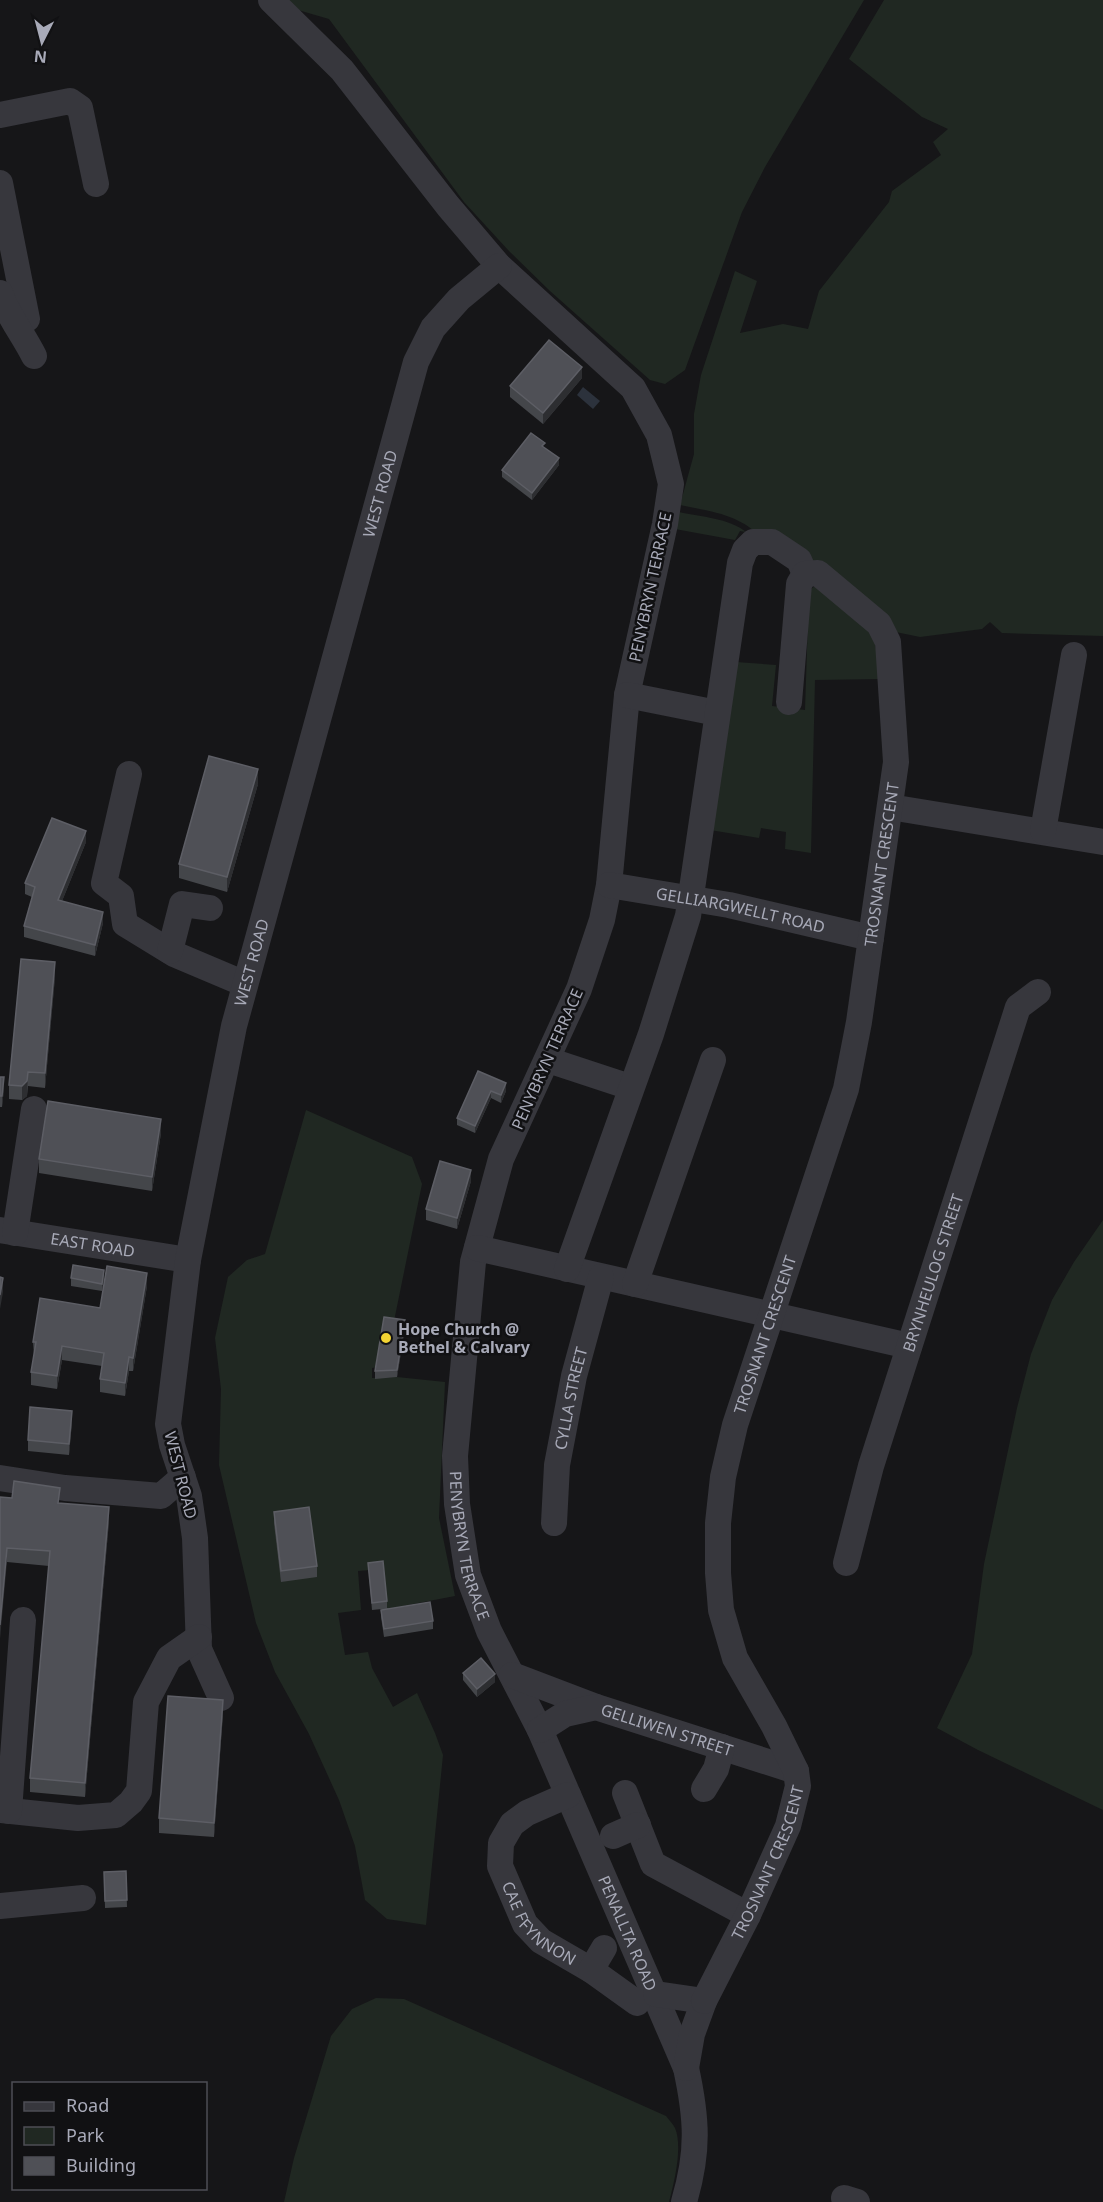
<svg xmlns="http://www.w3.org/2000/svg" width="1103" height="2202" font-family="'Noto Sans',sans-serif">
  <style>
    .green { fill: #202822 }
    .water { fill: #2c323c }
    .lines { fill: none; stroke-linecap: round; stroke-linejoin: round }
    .minor { stroke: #37373d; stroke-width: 26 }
    .wall { fill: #44464a }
    .shaded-wall { fill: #2d2e31 }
    .building { fill: #4f5056; stroke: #5d5e65; stroke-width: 1.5 }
    .poi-dot { fill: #f3d433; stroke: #111113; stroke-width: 2 }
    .labels { text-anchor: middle; stroke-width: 5; stroke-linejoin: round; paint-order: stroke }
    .street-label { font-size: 16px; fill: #a8aab8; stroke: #111113 }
    .poi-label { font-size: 16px; font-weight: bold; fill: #a8aab8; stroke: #111113; text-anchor: start }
  </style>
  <rect width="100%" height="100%" fill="#161618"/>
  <!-- green -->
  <g class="green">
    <path d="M287 0H864L765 167 742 212 685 370 665 384 650 380 550 291 509 251 464 202 329 19 298 10Z"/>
    <path d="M884 0H1103V636L1002 633 990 622 982 629 920 637 891 631 759 536C739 514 708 511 680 505L694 454V414L701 375 735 271 757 281 740 333 783 324 808 329 819 291 889 202 892 191 941 155 933 142 948 129 922 117 849 59Z"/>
    <path d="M679 512C701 517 729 518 746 532L740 531 735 540 675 529Z"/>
    <path d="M817 585 872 625 881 679 815 680 811 853 785 849 786 832 761 828 759 838 710 830 736 662 776 665 772 706 805 710 809 590Z"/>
    <path d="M306 1110 412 1157 422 1184 393 1326 377 1367 372 1368V1378L397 1377 445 1382 439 1518 455 1596 387 1609 383 1569 358 1571 361 1610 338 1613 345 1655 368 1652 372 1668 393 1707 417 1693 435 1733 443 1755 426 1925 387 1919 365 1900 355 1846 339 1800 309 1734 275 1672 256 1623 219 1465 221 1389 215 1338 228 1277 247 1260 265 1254Z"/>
    <path d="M1103 1220V1810L978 1750 937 1728 972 1654 984 1564 1017 1408 1031 1354 1052 1300 1074 1262Z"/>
    <path d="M376 1998 404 1999 666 2116C669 2120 673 2124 675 2128 683 2147 674 2183 669 2202H284L294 2158 331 2036 352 2009Z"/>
  </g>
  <!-- water -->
  <path class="water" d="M583 387 600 401 593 409 577 395Z"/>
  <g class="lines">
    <!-- minor -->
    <g class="minor">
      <path id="s1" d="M271 0 342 70 448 206 499 266 633 388 659 435 671 484 665 524 627 695 609 885 602 920 579 989 501 1159 473 1262 455 1456 457 1504 468 1575 489 1631 540 1730 686 2068C697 2119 699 2151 684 2202"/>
      <path d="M0 115 70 101 80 108 96 184"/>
      <path d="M0 183 27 319"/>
      <path d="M0 293C8 316 23 334 34 356"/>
      <path d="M627 695 717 713"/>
      <path d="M129 774 104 883 121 896 125 924 174 954 245 984"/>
      <path d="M890 807 1103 842"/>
      <path d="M1043 831 1074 655"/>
      <path id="s2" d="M609 885 729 905 871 938"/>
      <path d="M170 951 182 904 210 908"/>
      <path d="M548 1060 630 1087"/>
      <path id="s3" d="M0 1230 188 1260"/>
      <path d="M15 1233 34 1109"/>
      <path d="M477 1248 909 1346"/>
      <path d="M567 1269 651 1034 688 916 740 563 745 550 753 542H772L799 560 805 574"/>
      <path d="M635 1284 713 1060"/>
      <path d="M0 1478 65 1488 161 1496 183 1477"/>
      <path id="s4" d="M554 1523 557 1465 574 1376 601 1277"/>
      <path id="s5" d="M846 1563 871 1466 1018 1007 1038 992"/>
      <path d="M512 1675 596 1707"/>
      <path id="s6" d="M221 1698 199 1649 195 1538 189 1496 172 1445 168 1424 188 1260 234 1026 416 362 433 328 459 299 499 266"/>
      <path id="s7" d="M540 1730 565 1714 596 1707 796 1771"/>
      <path d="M704 1789 716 1769 722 1747"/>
      <path d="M625 1793 653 1864 748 1915"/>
      <path id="s8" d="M568 1795 527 1813 512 1824 501 1843 500 1866 525 1924 541 1941 591 1970"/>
      <path d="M0 1810 78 1818 116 1815 131 1802 139 1791 146 1702 169 1658 199 1637"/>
      <path d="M9 1811 23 1620"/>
      <path d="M613 1836 638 1825"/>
      <path d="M0 1906 83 1898"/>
      <path d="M604 1948 591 1970 637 2003"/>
      <path d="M656 1994 704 2001 692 2034 686 2068"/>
      <path id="s9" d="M704 2001 748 1915 788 1826 798 1786 796 1771 774 1726 735 1658 721 1610 718 1573V1523L723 1477 735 1425 846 1089 859 1022 896 762 888 642 879 624 818 573 805 574 799 584 789 702"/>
      <path d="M844 2198 857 2202"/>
    </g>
  </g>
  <!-- wall -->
  <g class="wall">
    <path d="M582 378 543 424 510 397V386Z"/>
    <path d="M545 448 559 465 532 500 502 477V470Z"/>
    <path d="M258 784 227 892 179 878V864Z"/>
    <path d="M86 842 62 901 103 923 95 956 24 937V926L32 897 25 894V883Z"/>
    <path d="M55 977 45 1088 28 1086 27 1096 22 1100 9 1099V1085Z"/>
    <path d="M478 1071 506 1091 501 1103 491 1098 475 1133 457 1125V1118Z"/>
    <path d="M0 1077 4 1088 2 1107H0Z"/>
    <path d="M161 1133 152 1191 39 1173V1159Z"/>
    <path d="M471 1181 457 1229 426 1220V1209Z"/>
    <path d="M71 1278H104L102 1291 71 1286Z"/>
    <path d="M147 1286 133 1371H129L125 1396 100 1392V1379L102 1366 62 1360 57 1389 31 1385V1372L34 1355 33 1342Z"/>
    <path d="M405 1328 397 1377 375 1379V1371Z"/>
    <path d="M72 1422 69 1455 28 1451V1440Z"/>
    <path d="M0 1497 60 1503 109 1521 85 1797 30 1792V1778L49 1566 7 1562Z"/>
    <path d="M274 1512 317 1566V1577L281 1582 274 1523Z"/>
    <path d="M368 1563 387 1601V1608L433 1621V1629L384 1637 381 1617V1610L382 1609 372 1610Z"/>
    <path d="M463 1673 495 1682 477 1697 463 1680Z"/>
    <path d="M223 1714 214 1837 159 1833V1818Z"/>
    <path d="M126 1871 127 1907 105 1908 104 1872Z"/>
  </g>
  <!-- shaded-wall -->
  <g class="shaded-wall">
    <path d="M582 367V378L543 424V413Z"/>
    <path d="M559 458V465L532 500V493Z"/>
    <path d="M258 769V784L227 892V877Z"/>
    <path d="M86 831V842L58 911V900Z"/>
    <path d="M103 912V923L95 956V945Z"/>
    <path d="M55 962V977L45 1088V1073Z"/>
    <path d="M28 1072 27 1096 22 1100V1086Z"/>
    <path d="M4 1077V1088L2 1107V1096Z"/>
    <path d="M506 1083V1091L501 1103V1095Z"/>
    <path d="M491 1091V1098L475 1133V1126Z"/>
    <path d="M161 1119V1133L152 1191V1177Z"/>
    <path d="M471 1170V1181L457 1229V1218Z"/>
    <path d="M104 1270V1278L102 1291V1284Z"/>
    <path d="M147 1273V1286L133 1371V1358Z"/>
    <path d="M3 1278V1292L0 1309V1295Z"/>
    <path d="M405 1320V1328L397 1377V1370Z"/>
    <path d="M62 1346V1360L57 1389V1376Z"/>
    <path d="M129 1357V1371L125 1396V1383Z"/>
    <path d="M72 1411V1422L69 1455V1444Z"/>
    <path d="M109 1507V1521L85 1797V1783Z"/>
    <path d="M7 1548V1562L0 1639V1625Z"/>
    <path d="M495 1674V1682L477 1697V1689Z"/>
    <path d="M223 1700V1714L214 1837V1823Z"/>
  </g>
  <!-- building -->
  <g class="building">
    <path d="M549 340 582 367 543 413 510 386Z"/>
    <path d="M531 433 545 443 542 446 559 458 532 493 502 470Z"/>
    <path d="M209 756 258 769 227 877 179 864Z"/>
    <path d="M52 818 86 831 58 900 103 912 95 945 24 926 35 887 25 883Z"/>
    <path d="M21 959 55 962 45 1073 28 1072 27 1081 22 1086 9 1085Z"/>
    <path d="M478 1071 506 1083 501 1095 491 1091 475 1126 457 1118Z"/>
    <path d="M0 1077H4L2 1096H0Z"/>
    <path d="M48 1101 161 1119 152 1177 39 1159Z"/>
    <path d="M440 1161 471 1170 457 1218 426 1209Z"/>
    <path d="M73 1265 104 1270 102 1284 71 1278Z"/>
    <path d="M107 1266 147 1273 133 1358 129 1357 125 1383 100 1379 104 1353 62 1346 57 1376 31 1372 36 1342H33L40 1298 100 1308Z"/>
    <path d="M0 1277 3 1278 0 1295Z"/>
    <path d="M384 1317 405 1320 397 1370 375 1371Z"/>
    <path d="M30 1407 72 1411 69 1444 28 1440Z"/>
    <path d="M14 1481 60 1488 58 1503 109 1507 85 1783 30 1778 50 1551 7 1548 0 1625V1497L12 1498Z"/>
    <path d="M309 1507 317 1566 281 1571 274 1512Z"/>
    <path d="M383 1561 387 1601 372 1603 368 1563Z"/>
    <path d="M430 1602 433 1621 384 1629 381 1610Z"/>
    <path d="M481 1658 495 1674 477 1689 463 1673Z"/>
    <path d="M168 1696 223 1700 214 1823 159 1818Z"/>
    <path d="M126 1871 127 1900 105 1901 104 1872Z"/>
  </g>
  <!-- markers -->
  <circle class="poi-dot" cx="386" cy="1338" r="6"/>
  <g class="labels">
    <!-- street labels -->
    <g class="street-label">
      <text dy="6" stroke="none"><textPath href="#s6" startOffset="1238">WEST ROAD</textPath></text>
      <text transform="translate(650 587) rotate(-78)" y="6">PENYBRYN TERRACE</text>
      <text dy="6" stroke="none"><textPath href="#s9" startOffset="1197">TROSNANT CRESCENT</textPath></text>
      <text dy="6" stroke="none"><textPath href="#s2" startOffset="134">GELLIARGWELLT ROAD</textPath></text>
      <text dy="6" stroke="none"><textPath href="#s6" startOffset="752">WEST ROAD</textPath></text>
      <text transform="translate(547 1059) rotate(-66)" y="6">PENYBRYN TERRACE</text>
      <text dy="6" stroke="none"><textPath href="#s3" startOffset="94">EAST ROAD</textPath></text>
      <text dy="6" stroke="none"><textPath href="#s5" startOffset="303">BRYNHEULOG STREET</textPath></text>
      <text dy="6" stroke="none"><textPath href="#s9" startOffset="711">TROSNANT CRESCENT</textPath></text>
      <text dy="6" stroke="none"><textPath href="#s4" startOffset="126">CYLLA STREET</textPath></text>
      <text transform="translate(181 1475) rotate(76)" y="6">WEST ROAD</text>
      <text dy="6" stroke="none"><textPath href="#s1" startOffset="1731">PENYBRYN TERRACE</textPath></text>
      <text dy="6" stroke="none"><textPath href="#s7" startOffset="136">GELLIWEN STREET</textPath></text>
      <text dy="6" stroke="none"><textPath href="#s9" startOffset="153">TROSNANT CRESCENT</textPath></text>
      <text dy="6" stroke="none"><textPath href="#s8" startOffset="180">CAE FFYNNON</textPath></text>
      <text dy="6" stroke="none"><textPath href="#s1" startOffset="2152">PENALLTA ROAD</textPath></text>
    </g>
    <!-- poi labels -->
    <g class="poi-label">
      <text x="398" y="1335">Hope Church @<tspan x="398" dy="18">Bethel &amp; Calvary</tspan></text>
    </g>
  </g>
  <!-- legend -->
  <rect x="12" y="2082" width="195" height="108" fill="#111113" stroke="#4d4e55" stroke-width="1.5"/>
  <rect x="24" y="2102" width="30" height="9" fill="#37373d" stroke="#4d4e55" stroke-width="1.5"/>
  <text x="66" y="2112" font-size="18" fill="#a8aab8">Road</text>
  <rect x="24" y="2127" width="30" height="18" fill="#202822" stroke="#4d4e55" stroke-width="1.5"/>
  <text x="66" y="2142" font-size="18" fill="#a8aab8">Park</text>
  <rect x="24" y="2157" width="30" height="18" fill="#4f5056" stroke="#4d4e55" stroke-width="1.5"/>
  <text x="66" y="2172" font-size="18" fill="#a8aab8">Building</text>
  <!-- north arrow -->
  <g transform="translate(42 42) rotate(186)" stroke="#111113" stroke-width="4.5" paint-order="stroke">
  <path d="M0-4.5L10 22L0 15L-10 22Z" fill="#a8aab8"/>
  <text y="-9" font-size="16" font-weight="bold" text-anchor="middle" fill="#a8aab8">N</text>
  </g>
</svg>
